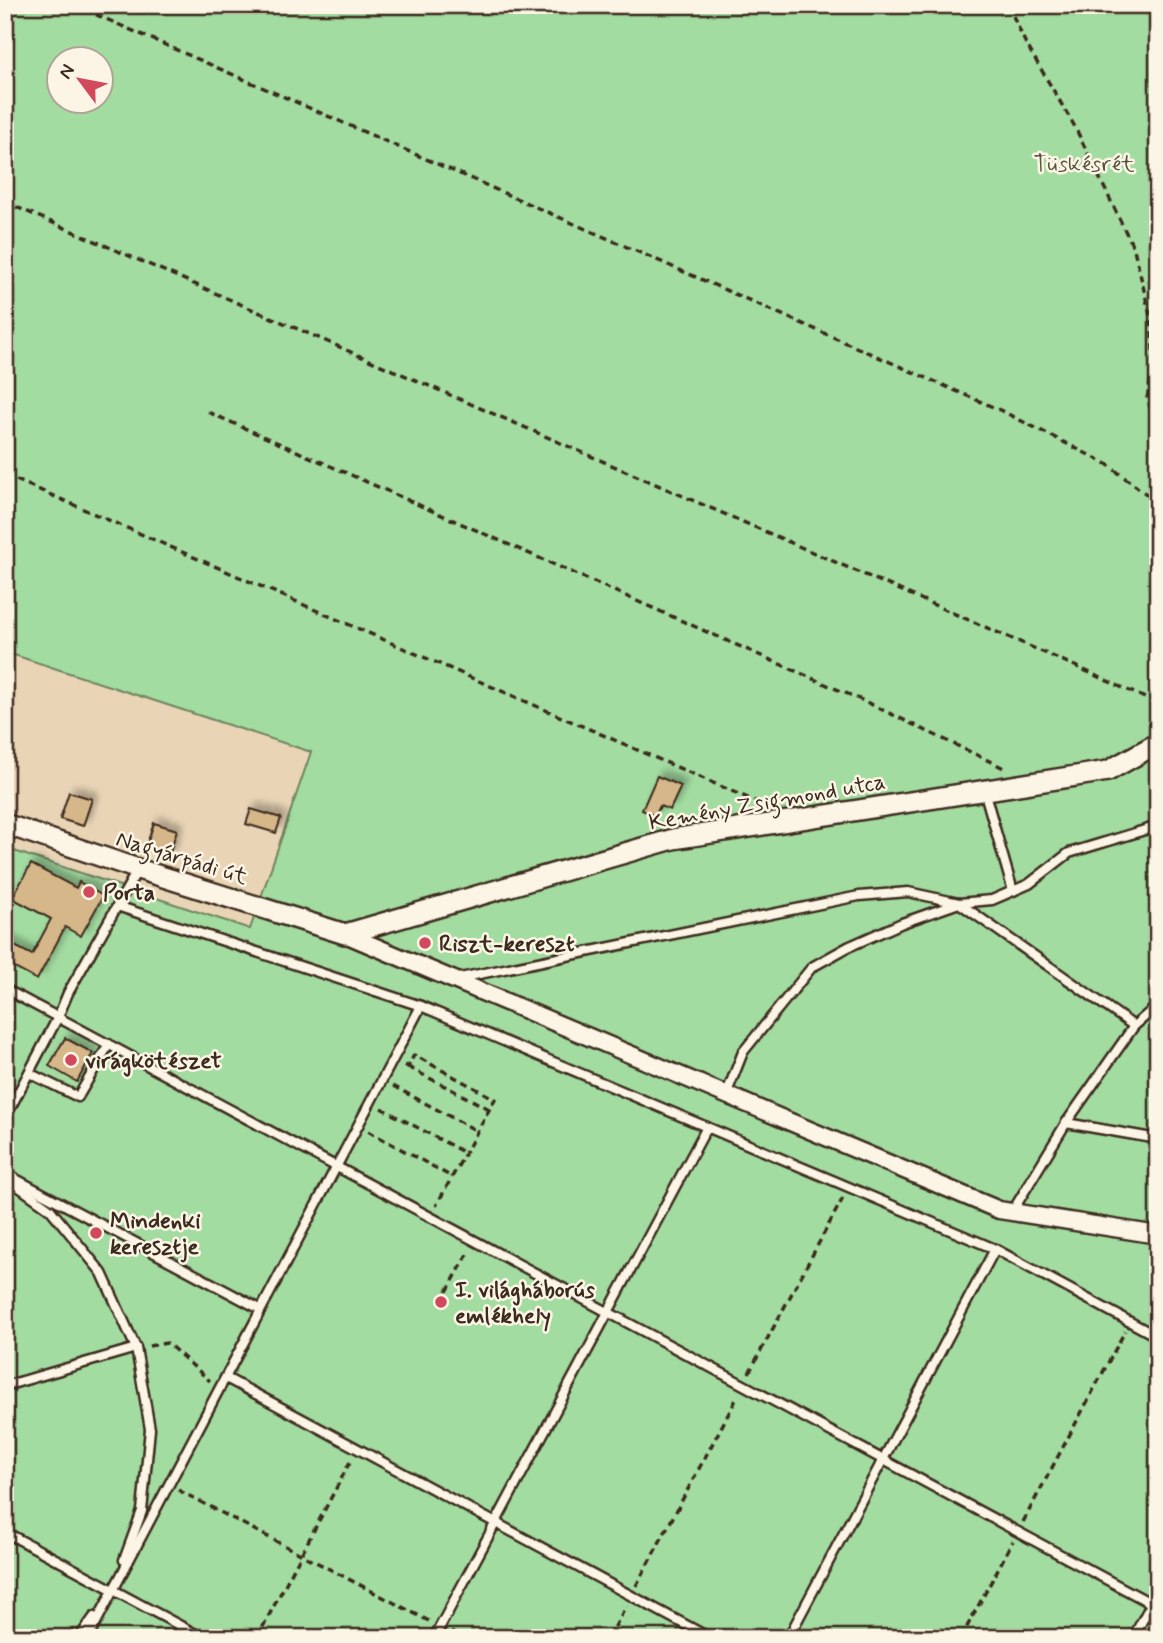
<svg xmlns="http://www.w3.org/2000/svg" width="1163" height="1643" font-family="Mynerve,sans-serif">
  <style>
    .built { fill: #e9d5b6 }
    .green { fill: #a3dca1; stroke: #6f8360; stroke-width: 2; fill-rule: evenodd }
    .building { fill: #d6b789; stroke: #3b2a1e; stroke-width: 2; filter: url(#shadow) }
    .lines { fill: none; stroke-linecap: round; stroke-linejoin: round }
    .service-casing { stroke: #3b2a1e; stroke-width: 13 }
    .minor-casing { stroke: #3b2a1e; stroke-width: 21 }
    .tertiary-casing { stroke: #3b2a1e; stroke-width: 24 }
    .path { stroke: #3b2a1e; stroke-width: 3.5; stroke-dasharray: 7 5; stroke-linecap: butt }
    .service { stroke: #fcf5e5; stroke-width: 8 }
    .minor { stroke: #fcf5e5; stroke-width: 16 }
    .tertiary { stroke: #fcf5e5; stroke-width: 19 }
    .poi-dot { fill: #d1495b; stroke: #fcf5e5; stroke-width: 2.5 }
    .labels { text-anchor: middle; stroke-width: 5; stroke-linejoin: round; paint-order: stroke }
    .park-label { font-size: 23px; fill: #55563f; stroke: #fcf5e5 }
    .street-label { font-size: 23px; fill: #3b2a1e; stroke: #fcf5e5 }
    .poi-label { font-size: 23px; font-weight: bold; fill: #3b2a1e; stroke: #fcf5e5; text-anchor: start }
  </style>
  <defs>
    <filter id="shadow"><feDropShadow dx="6" dy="-6" stdDeviation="3.5" flood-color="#0004"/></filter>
  </defs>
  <rect width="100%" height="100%" fill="#f1e2c9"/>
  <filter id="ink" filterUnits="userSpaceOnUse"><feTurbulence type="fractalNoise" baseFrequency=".0143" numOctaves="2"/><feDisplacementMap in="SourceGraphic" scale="14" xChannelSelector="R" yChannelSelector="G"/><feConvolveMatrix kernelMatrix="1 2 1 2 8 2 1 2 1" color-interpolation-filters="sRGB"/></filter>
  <g filter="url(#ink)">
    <!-- built -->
    <path class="built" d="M5 652 311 752 251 929 125 888 5 986Z"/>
    <!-- green -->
    <path class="green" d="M5 5H1158V1638H5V848L250 929 311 752 5 652ZM60 60H102V102H60Z"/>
    <!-- building -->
    <g class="building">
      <path d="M657 776 681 786 670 810 660 806 655 816 642 810Z"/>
      <path d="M69 792 92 799 83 826 60 819Z"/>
      <path d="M251 809 281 818 276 833 246 824Z"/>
      <path d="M154 823 177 830 169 855 146 847Z"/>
      <path d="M31 864 76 888 79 882 103 896 81 936 65 927 37 980 5 963V941L32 955 51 919 12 898Z"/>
      <path d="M65 1038 93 1053 77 1082 49 1066Z"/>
    </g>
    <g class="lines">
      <defs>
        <g id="service">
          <path d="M984 790 1013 891"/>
          <path d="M117 906 421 1006 995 1249 1158 1337"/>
          <path d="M455 979 859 896 908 892 959 903 992 900 1029 884 1069 853 1158 826"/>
          <path d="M5 989 1158 1607"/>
          <path d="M29 1073 78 1097 109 1044"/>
          <path d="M726 1095 743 1052 812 967 848 947 902 923 959 903 1134 1026"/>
          <path d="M5 1118 58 1017 68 993 138 869"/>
          <path d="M1066 1123 1158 1139"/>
          <path d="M5 1177 50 1209 102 1273 136 1348 150 1429 142 1511 124 1560"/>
          <path d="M12 1177 260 1309"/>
          <path d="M1012 1212 1066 1123 1134 1026 1158 1005"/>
          <path d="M226 1378 710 1638"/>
          <path d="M5 1386 136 1348"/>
          <path d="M5 1532 203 1638"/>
          <path d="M79 1638 94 1617"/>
          <path d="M88 1638 421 1006"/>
          <path d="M434 1638 707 1127"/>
          <path d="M788 1638 995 1249"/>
          <path d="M1133 1638 1158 1591"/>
        </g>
        <path id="minor" d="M345 934 999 1210 1158 1235"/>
        <path id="tertiary" d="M5 824 138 869 345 934 673 839 1108 771 1158 743"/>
      </defs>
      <!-- service casing -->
      <use href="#service" class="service-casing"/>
      <!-- minor casing -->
      <use href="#minor" class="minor-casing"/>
      <!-- tertiary casing -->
      <use href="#tertiary" class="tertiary-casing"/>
      <!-- path -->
      <g class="path">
        <path d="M74 5 1002 411 1107 464 1158 503"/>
        <path d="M1008 5 1025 42 1075 127 1134 249 1151 319 1154 365 1147 398 1158 428"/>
        <path d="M5 202 1075 666 1158 704"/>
        <path d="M208 412 866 702 1004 768"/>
        <path d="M5 475 757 802 763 807"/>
        <path d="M405 1065 408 1067 414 1055 495 1099 436 1206"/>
        <path d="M408 1067 489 1109"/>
        <path d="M393 1086 477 1131"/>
        <path d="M381 1108 465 1153"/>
        <path d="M368 1131 452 1177"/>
        <path d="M441 1302 469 1252"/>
        <path d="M149 1346 167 1343 210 1381"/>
        <path d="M749 1373 843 1198"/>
        <path d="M178 1490 429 1621"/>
        <path d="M1023 1522 1125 1331"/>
        <path d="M636 1586 738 1396"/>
        <path d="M451 1632 461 1638"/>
        <path d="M257 1638 351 1460"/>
        <path d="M609 1638 626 1606"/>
        <path d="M961 1638 1013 1541"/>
      </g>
      <!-- service -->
      <use href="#service" class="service"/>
      <!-- minor -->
      <use href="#minor" class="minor"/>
      <!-- tertiary -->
      <use href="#tertiary" class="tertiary"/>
    </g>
  </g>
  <!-- markers -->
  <g class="poi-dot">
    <circle cx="89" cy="892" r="7"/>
    <circle cx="425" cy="943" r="7"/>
    <circle cx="71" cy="1060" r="7"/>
    <circle cx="96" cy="1233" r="7"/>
    <circle cx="441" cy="1302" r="7"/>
  </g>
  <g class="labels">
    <!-- park labels -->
    <g class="park-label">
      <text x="1084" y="171">Tüskésrét</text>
    </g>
    <!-- street labels -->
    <g class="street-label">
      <text transform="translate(767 801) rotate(-10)" y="8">Kemény Zsigmond utca</text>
      <text transform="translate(182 857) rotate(17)" y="8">Nagyárpádi út</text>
    </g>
    <!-- poi labels -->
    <g class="poi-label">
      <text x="103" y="900">Porta</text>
      <text x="439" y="951">Riszt-kereszt</text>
      <text x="85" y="1068">virágkötészet</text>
      <text x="110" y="1228">Mindenki<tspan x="110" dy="26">keresztje</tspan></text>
      <text x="455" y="1297">I. világháborús<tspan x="455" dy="26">emlékhely</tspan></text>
    </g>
  </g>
  <!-- margin -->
  <rect width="1163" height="1643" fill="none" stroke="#fcf5e5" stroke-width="28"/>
  <rect x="14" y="14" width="1135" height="1615" fill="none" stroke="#3b2a1e" stroke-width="2.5" filter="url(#ink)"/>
  <!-- north arrow -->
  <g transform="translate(80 80) rotate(302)"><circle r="33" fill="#fcf5e5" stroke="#afa495" stroke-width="2"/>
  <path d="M0-5L12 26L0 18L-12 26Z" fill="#d1495b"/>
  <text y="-10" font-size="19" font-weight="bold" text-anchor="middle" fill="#3b2a1e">N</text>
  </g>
</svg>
